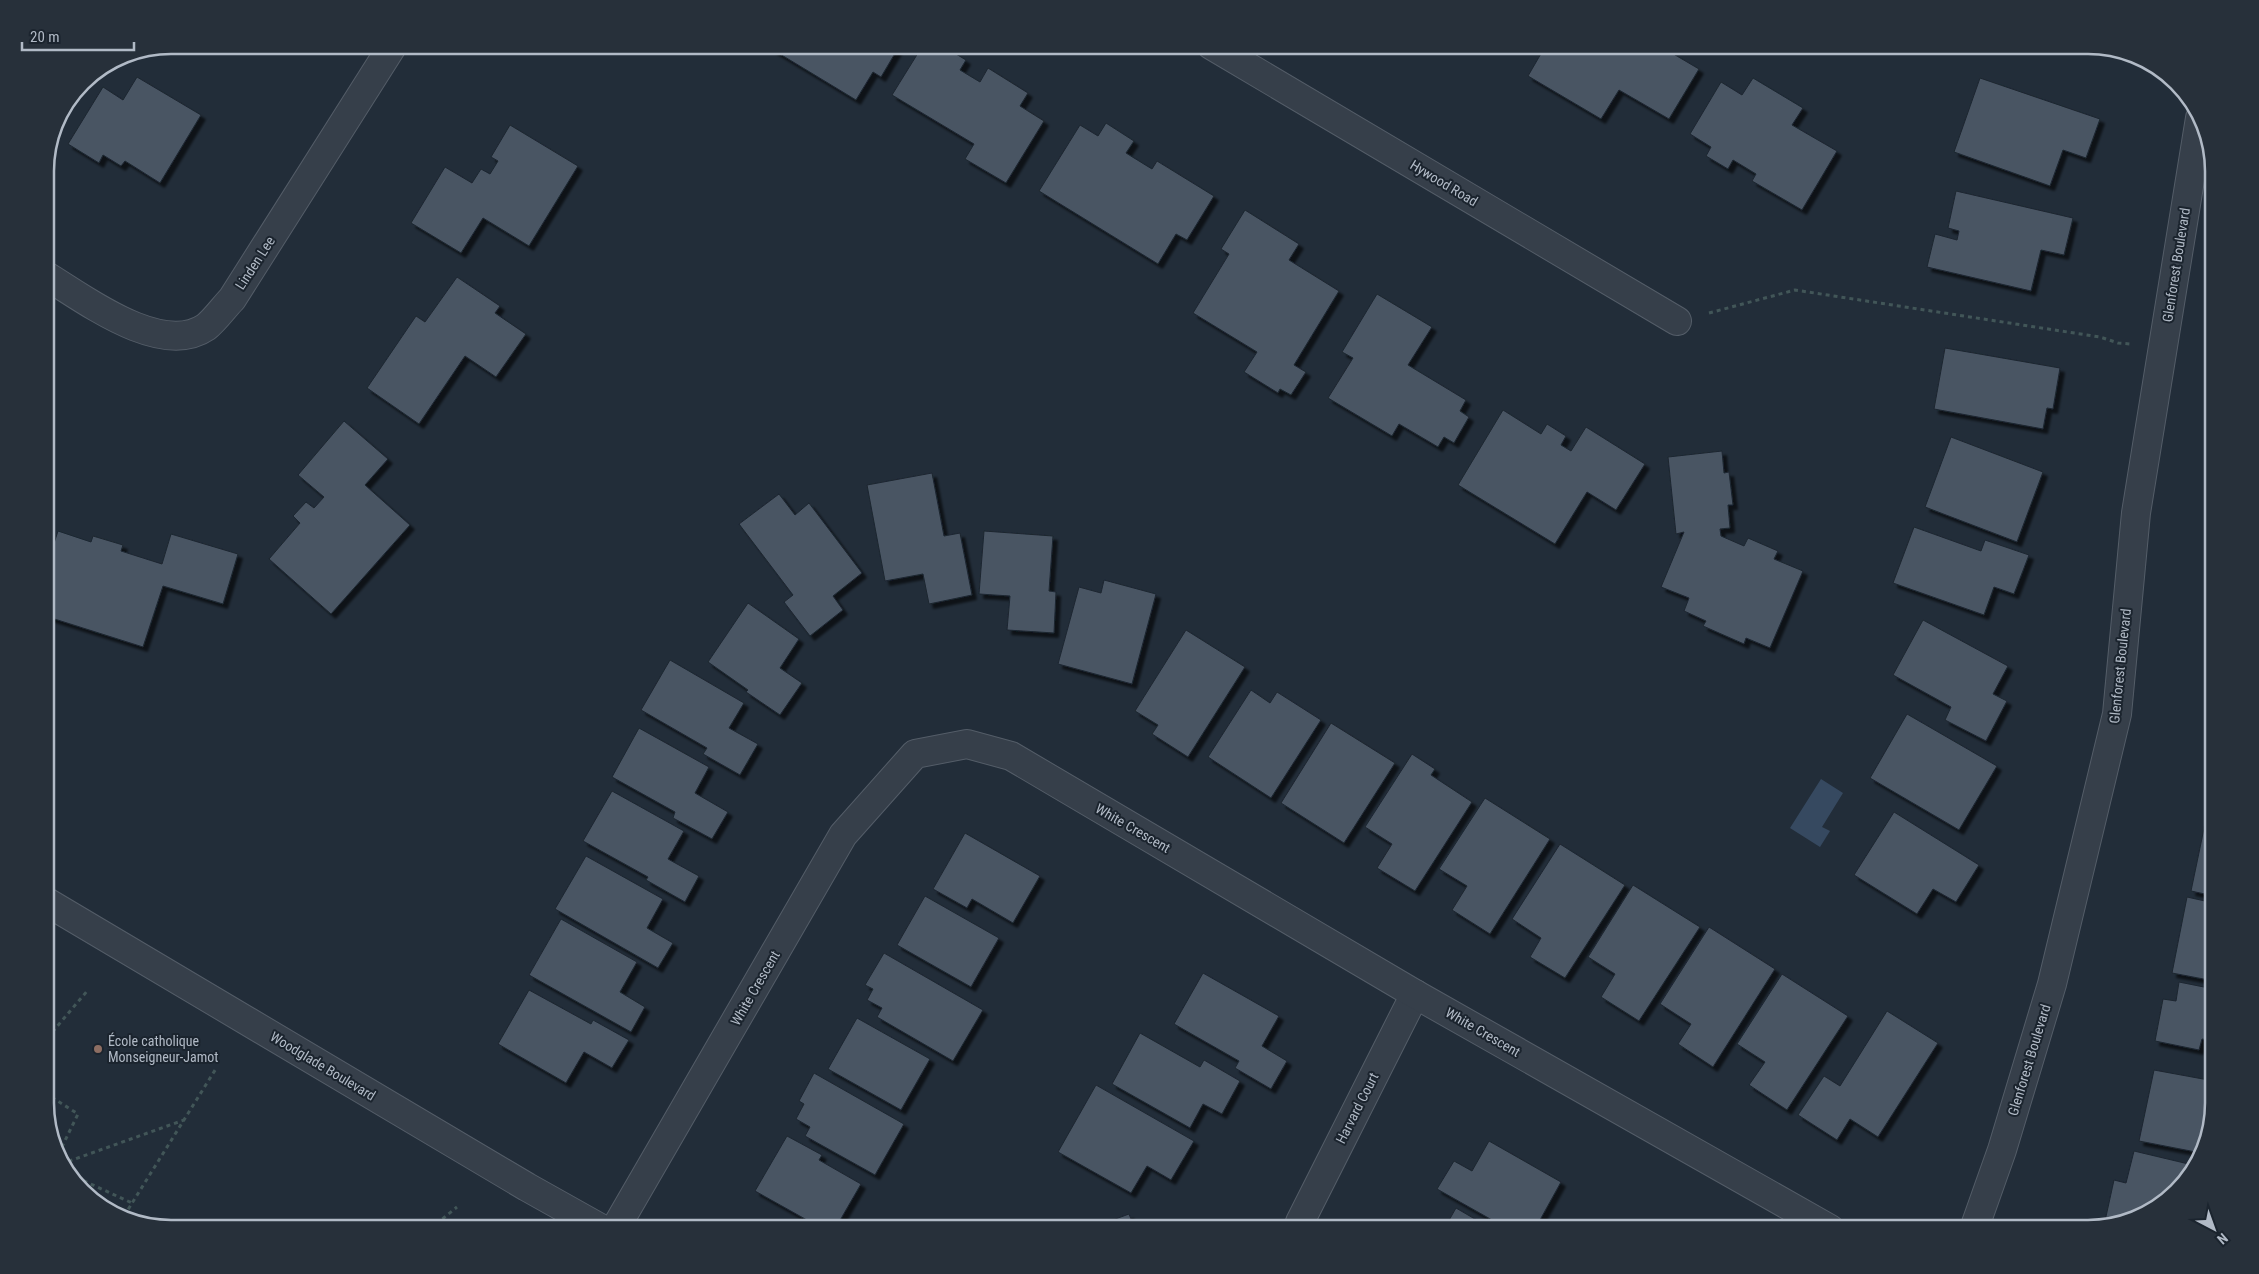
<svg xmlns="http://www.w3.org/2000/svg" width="2259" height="1274" font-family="'Roboto Condensed',sans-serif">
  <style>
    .water { fill: #364960 }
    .building { fill: #485463; stroke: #1d2630; filter: url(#shadow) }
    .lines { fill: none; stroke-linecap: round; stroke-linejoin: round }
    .minor-casing { stroke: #545d68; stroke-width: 30 }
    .path { stroke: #425658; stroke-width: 3; stroke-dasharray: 4 4; stroke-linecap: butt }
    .minor { stroke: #363f4a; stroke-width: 28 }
    .education-dot { fill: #8d6e63; stroke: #1b242e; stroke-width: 2 }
    .labels { text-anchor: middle; stroke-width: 4; stroke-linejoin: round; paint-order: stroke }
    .street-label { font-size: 14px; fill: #b1bac6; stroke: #1b242e }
    .poi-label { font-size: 14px; fill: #b1bac6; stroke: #1b242e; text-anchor: start }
    .rim { fill: none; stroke: #b1bac6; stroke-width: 2.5 }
  </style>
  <defs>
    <filter id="shadow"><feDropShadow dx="4.5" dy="4.5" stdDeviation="1" flood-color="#0009"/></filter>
  </defs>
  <rect width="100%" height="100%" fill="#222d39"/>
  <!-- water -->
  <path class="water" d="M1821 779 1843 793 1822 827 1830 831 1820 847 1790 828Z"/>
  <!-- building -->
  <g class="building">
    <path d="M772 45H900L881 77 873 72 856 100 770 48Z"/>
    <path d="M923 45H941L966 60 960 70 980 82 988 68 1028 93 1020 106 1044 121 1006 183 965 159 974 144 892 95Z"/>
    <path d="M1546 45H1667L1665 49 1699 69 1669 119 1619 90 1601 119 1528 76Z"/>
    <path d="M137 77 201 115 160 183 125 161 121 166 103 155 99 163 68 144 103 87 123 100Z"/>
    <path d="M1753 78 1803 108 1792 125 1837 151 1802 210 1752 181 1756 174 1733 160 1728 169 1706 156 1711 147 1690 134 1721 82 1742 95Z"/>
    <path d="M1980 78 2100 119 2086 158 2063 150 2050 186 1954 152Z"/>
    <path d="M1106 123 1134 141 1126 153 1152 169 1157 161 1214 196 1187 240 1176 234 1158 264 1039 191 1080 125 1098 136Z"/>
    <path d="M510 125 578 166 529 246 483 218 461 253 411 223 445 167 472 183 481 169 490 174 498 161 491 157Z"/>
    <path d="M1956 191 2073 218 2064 255 2041 250 2031 291 1927 267 1935 234 1957 240 1959 231 1948 228Z"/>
    <path d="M1245 210 1299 244 1289 260 1339 291 1294 365 1306 372 1291 395 1280 389 1278 393 1244 372 1257 352 1193 313 1229 254 1221 249Z"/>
    <path d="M457 277 500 306 495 313 526 334 496 377 465 356 419 424 367 388 416 316 425 322Z"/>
    <path d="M1377 294 1432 327 1408 365 1466 400 1460 411 1469 417 1454 443 1444 437 1438 447 1399 424 1392 436 1328 398 1353 358 1342 352Z"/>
    <path d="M1945 348 2060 368 2053 409 2047 408 2043 429 1934 409Z"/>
    <path d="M1503 410 1541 434 1547 424 1566 436 1561 445 1571 451 1586 427 1645 464 1616 510 1587 492 1555 544 1458 485Z"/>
    <path d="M344 421 388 459 365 485 410 525 331 614 269 559 300 523 293 516 306 502 314 508 324 497 298 475Z"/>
    <path d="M1951 437 2043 472 2017 542 1925 507Z"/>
    <path d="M1722 451 1724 473 1729 472 1733 505H1728L1730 528 1720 529 1721 536 1744 546 1748 538 1778 551 1774 559 1803 571 1770 648 1746 638 1744 644 1703 626 1706 621 1684 611 1689 598 1661 587 1684 532 1676 534 1668 457Z"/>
    <path d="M932 473 944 536 960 533 972 595 929 604 923 574 885 581 867 485Z"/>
    <path d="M779 494 795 515 809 503 862 573 833 596 843 610 810 636 784 602 793 595 739 524Z"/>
    <path d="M1914 527 1981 551 1985 540 2029 555 2014 594 1994 587 1984 615 1893 583Z"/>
    <path d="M58 531 91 542 93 536 123 545 121 551 162 564 171 534 238 554 223 604 163 586 143 647 45 616V571Z"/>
    <path d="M984 531 1053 536 1049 591 1056 592 1054 633 1007 630 1010 596 979 594Z"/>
    <path d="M1104 580 1156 594 1132 684 1058 664 1079 587 1101 593Z"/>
    <path d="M748 603 799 639 780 668 802 683 780 715 746 692 748 690 708 662Z"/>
    <path d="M1923 620 2008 666 1993 694 2007 701 1986 741 1945 720 1951 707 1893 675Z"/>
    <path d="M1186 630 1245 667 1188 757 1152 734 1158 725 1135 711Z"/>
    <path d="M670 660 744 703 729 728 758 744 740 775 703 754 707 748 641 710Z"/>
    <path d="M1251 690 1270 703 1277 692 1321 720 1271 798 1208 757Z"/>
    <path d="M1907 714 1997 766 1959 830 1870 778Z"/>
    <path d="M1331 723 1395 763 1344 843 1281 803Z"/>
    <path d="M639 728 709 767 695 793 728 812 712 839 673 818 675 812 612 777Z"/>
    <path d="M2214 749V798L2205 796Z"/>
    <path d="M1412 754 1435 769 1431 775 1472 802 1415 891 1377 868 1392 844 1365 827Z"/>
    <path d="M612 791 684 831 668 859 699 876 685 902 646 880 648 877 583 841Z"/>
    <path d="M1485 798 1550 839 1490 934 1452 910 1467 886 1439 869Z"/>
    <path d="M1894 812 1979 865 1956 902 1933 889 1917 914 1854 875Z"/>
    <path d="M2207 814 2214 815V896L2191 891Z"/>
    <path d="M965 833 1040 876 1013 923 972 899 967 908 933 889Z"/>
    <path d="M1560 844 1625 885 1565 978 1530 957 1541 938 1512 919Z"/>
    <path d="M586 856 663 899 647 928 673 943 658 968 555 909Z"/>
    <path d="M1633 885 1700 927 1639 1021 1601 997 1615 974 1588 957Z"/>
    <path d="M925 896 999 938 971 987 897 945Z"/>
    <path d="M2187 897 2214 903V981L2172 973Z"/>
    <path d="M561 919 637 962 620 992 645 1007 631 1032 529 975Z"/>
    <path d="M1709 927 1775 969 1713 1067 1678 1044 1691 1024 1660 1004Z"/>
    <path d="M884 953 983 1010 953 1061 877 1017 882 1008 867 1000 873 989 865 985Z"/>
    <path d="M1203 973 1279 1016 1262 1046 1287 1061 1271 1089 1235 1068 1239 1061 1174 1024Z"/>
    <path d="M1782 974 1848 1016 1787 1110 1749 1085 1765 1062 1737 1044Z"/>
    <path d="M2179 982 2214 989V1041L2202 1039 2199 1050 2155 1041 2163 999 2176 1001Z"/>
    <path d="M529 990 591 1024 593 1020 629 1040 612 1068 584 1052 566 1083 498 1044Z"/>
    <path d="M1887 1011 1938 1043 1878 1137 1850 1119 1837 1140 1798 1115 1824 1076 1840 1086Z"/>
    <path d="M857 1018 930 1059 901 1110 828 1069Z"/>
    <path d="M1140 1033 1200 1067 1204 1060 1240 1081 1222 1114 1203 1104 1190 1128 1112 1084Z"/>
    <path d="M2154 1070 2214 1081V1104L2201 1153 2139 1141Z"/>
    <path d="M814 1073 904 1124 875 1175 805 1136 810 1127 796 1119 804 1104 799 1101Z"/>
    <path d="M1096 1085 1194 1141 1171 1180 1147 1166 1131 1193 1058 1152Z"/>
    <path d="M787 1136 822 1155 819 1160 861 1184 835 1229H823L755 1191Z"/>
    <path d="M1489 1141 1561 1182 1535 1229H1508L1437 1189 1454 1161 1472 1171Z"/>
    <path d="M2134 1151 2197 1166 2152 1212 2112 1223 2105 1221 2114 1180 2126 1183Z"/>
    <path d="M80 1184 90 1189 89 1193Z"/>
    <path d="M1456 1208 1492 1229H1444Z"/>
    <path d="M1129 1214 1135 1229H1088Z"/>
  </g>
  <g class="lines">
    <defs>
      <g id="minor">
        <path d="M1211 45 1677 321"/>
        <path d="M45 275C83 298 161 358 206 327 215 320 224 307 232 299L393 45"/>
        <path d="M45 901 527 1187 602 1229"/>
        <path d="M1300 1222 1415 994"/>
        <path d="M615 1229 843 835 915 754 967 744 1011 756 1415 994 1830 1229"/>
        <path d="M1974 1229 2002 1150 2052 984 2117 714 2136 513 2200 118"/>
      </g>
    </defs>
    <!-- minor casing -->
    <use href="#minor" class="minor-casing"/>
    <!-- path -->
    <g class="path">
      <path d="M1709 313 1795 290 2100 337 2118 343 2130 344"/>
      <path d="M45 1035 54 1030 88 990"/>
      <path d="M45 1093 78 1114 58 1155"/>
      <path d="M61 1164 184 1120"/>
      <path d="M69 1174 132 1203"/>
      <path d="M124 1216 217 1067"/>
      <path d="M430 1229 457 1207"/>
    </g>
    <!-- minor -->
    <use href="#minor" class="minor"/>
  </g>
  <!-- markers -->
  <circle class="education-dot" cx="98" cy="1049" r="5"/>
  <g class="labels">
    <!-- street labels -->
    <g class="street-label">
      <text transform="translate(1444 183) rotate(31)" y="5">Hywood Road</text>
      <text transform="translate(255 263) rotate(-57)" y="5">Linden Lee</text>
      <text transform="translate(2176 265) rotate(-81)" y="5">Glenforest Boulevard</text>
      <text transform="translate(2120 666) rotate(-84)" y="5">Glenforest Boulevard</text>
      <text transform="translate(1133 828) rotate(30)" y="5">White Crescent</text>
      <text transform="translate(755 988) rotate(-60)" y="5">White Crescent</text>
      <text transform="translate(1483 1032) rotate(30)" y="5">White Crescent</text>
      <text transform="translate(2029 1060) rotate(-73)" y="5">Glenforest Boulevard</text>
      <text transform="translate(323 1066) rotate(31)" y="5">Woodglade Boulevard</text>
      <text transform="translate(1357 1108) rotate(-63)" y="5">Harvard Court</text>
    </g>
    <!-- poi labels -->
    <g class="poi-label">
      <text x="108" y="1046">École catholique<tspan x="108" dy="16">Monseigneur-Jamot</tspan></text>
    </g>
  </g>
  <!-- crop -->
  <path d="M0 0H2259V1274H0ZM171 54H2088A117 117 0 0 1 2205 171V1103A117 117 0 0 1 2088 1220H171A117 117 0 0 1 54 1103V171A117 117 0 0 1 171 54Z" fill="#27303a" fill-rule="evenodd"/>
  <path class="rim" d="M171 54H2088A117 117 0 0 1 2205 171V1103A117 117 0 0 1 2088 1220H171A117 117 0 0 1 54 1103V171A117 117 0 0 1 171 54Z"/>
  <!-- north arrow -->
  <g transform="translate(2214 1229) rotate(139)" stroke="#1b242e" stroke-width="4" paint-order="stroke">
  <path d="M0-4L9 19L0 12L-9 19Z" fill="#b1bac6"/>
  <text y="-8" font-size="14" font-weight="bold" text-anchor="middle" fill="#b1bac6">N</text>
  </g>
  <!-- scale -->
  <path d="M22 42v8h112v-8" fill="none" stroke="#b1bac6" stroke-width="2.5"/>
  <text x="30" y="42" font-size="15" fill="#b1bac6" stroke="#1b242e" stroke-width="4" paint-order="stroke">20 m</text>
</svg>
